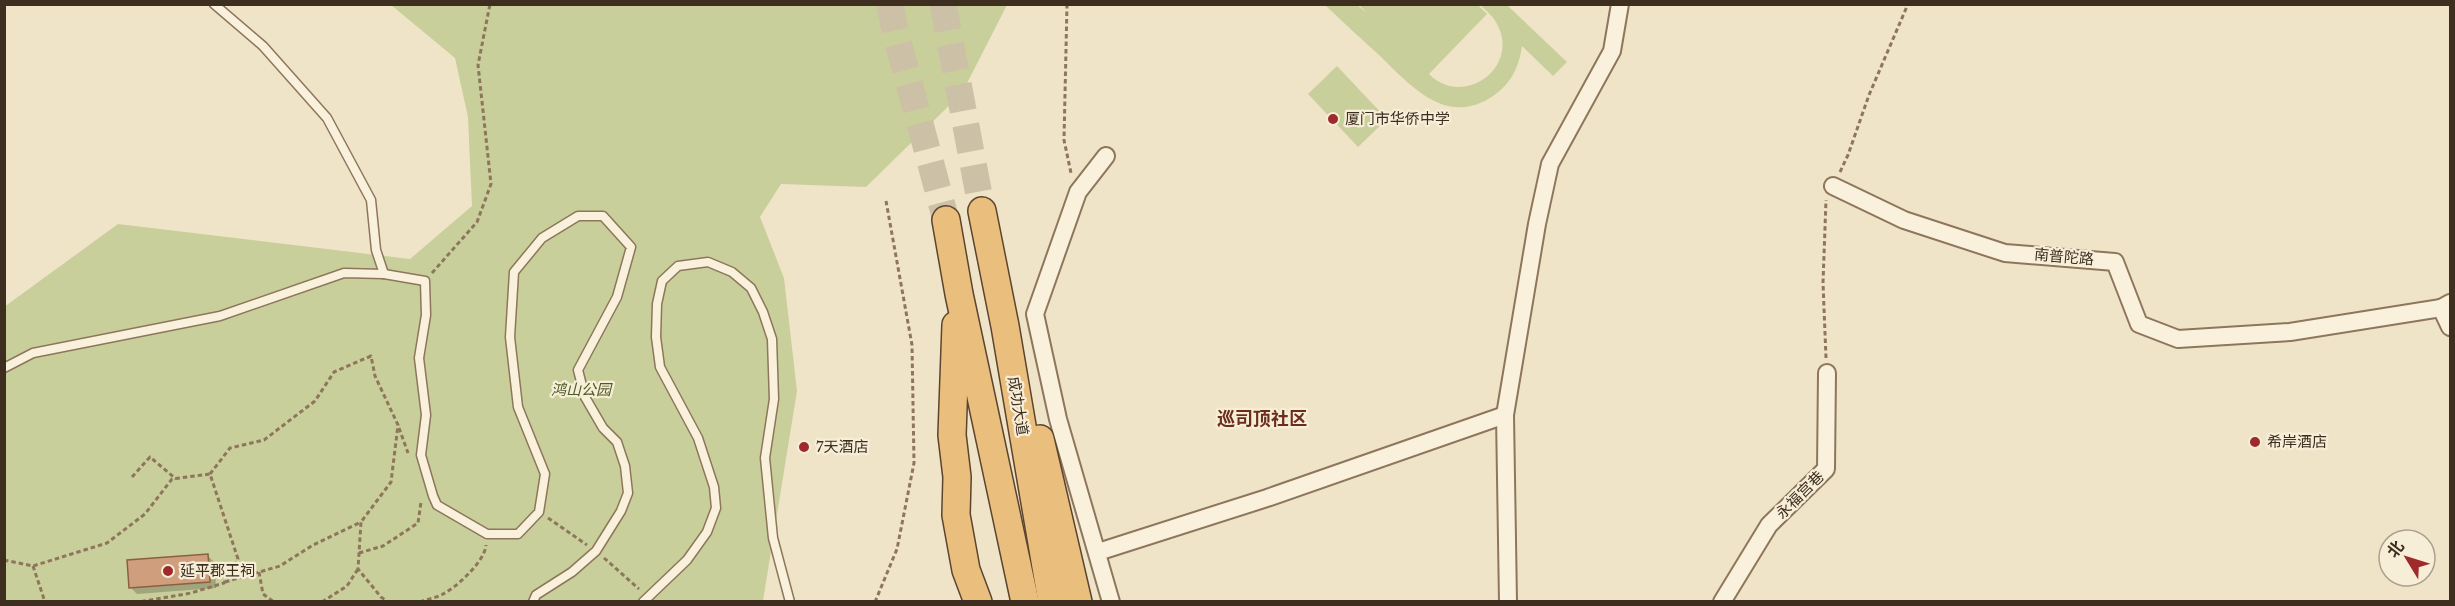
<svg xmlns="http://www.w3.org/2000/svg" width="2455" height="606" font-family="'Libre Baskerville','Noto Sans SC',serif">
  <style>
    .green { fill: #c9cf9b }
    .shadow { fill: #0003 }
    .building { fill: #cf9f7d; stroke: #8d5f41; stroke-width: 1.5 }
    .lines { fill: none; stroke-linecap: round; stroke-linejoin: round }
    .trunk-tunnel { stroke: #ccc0a6; stroke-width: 27; stroke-dasharray: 27 14; stroke-linecap: butt }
    .service-casing { stroke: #8d765c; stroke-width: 11 }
    .minor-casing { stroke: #8d765c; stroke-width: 20 }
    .trunk-casing { stroke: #5b4430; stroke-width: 30 }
    .path { stroke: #8d765c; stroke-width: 3; stroke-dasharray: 4.5 3; stroke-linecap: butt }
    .service { stroke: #faf1dc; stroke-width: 8 }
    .minor { stroke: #faf1dc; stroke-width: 16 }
    .trunk { stroke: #eabe7c; stroke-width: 27 }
    .poi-dot { fill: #9e2a2b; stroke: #f7eed8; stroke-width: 2 }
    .labels { text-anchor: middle; stroke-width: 4.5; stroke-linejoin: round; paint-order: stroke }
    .poi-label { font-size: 15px; fill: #3d2e20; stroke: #f7eed8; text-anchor: start }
    .street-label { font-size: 15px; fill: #3d2e20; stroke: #f7eed8 }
    .park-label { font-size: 15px; font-style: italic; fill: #4d5a26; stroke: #f7eed8 }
    .quarter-label { font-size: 18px; font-weight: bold; fill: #6b2e1e; stroke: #f7eed8 }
  </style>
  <rect width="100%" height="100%" fill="#f0e4c8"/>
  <!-- green -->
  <g class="green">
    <path d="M391 5H1007L962 93 866 187 781 184 760 217 784 278 797 391 763 601H5L4 307 118 224 410 259 472 206 468 117 455 58Z"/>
    <path d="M1325 5H1357L1367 13 1359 5H1478L1487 14 1429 74C1462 108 1519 69 1498 26 1494 17 1487 11 1480 5H1507L1567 62 1553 76 1522 46C1519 67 1511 84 1493 96 1446 128 1410 85 1379 55 1361 39 1343 22 1325 5Z"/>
    <path d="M1337 66 1387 119 1358 147 1308 94Z"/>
  </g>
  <!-- shadow -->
  <path class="shadow" d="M207 555 215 563 216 588 137 594 130 587Z"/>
  <!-- building -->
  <path class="building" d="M208 554 210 582 129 588 127 560Z"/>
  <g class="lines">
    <!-- trunk-tunnel -->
    <g class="trunk-tunnel">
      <path d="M890 4 895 31 946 220"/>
      <path d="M943 4 982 211"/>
    </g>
    <defs>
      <g id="service">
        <path d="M214 4 263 46 327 118 371 200 376 250 384 274"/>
        <path d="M4 368 33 353 220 316 344 273 384 274 425 281 426 315 419 358 426 415 421 455 433 496 437 505 487 534H518L539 512 545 474 518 407 510 337 514 272 542 238 578 216H603L631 247 617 297 578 370 585 397 603 428 617 442 625 466 628 493 621 511 596 551 572 572 536 595 533 602"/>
        <path d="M643 602 687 560 707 532 716 508 714 487 698 438 660 367 656 337 657 304 662 281 678 266 708 262 732 272 751 288 763 312 772 339 774 399 765 458 773 538 790 602"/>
      </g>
      <g id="minor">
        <path d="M1106 156 1078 192 1035 314 1058 419 1111 602"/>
        <path d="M1833 186 1904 220 2005 253 2115 262 2139 324 2178 339 2290 332 2441 308"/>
        <path d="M2450 303 2441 308 2450 327"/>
        <path d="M1098 552 1267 498 1505 415"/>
        <path d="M1508 602 1505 415 1537 224 1550 164 1612 51 1620 4"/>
        <path d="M1722 602 1769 525 1826 469 1827 373"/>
      </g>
      <g id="trunk">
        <path d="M982 211 1005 326 1052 602"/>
        <path d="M946 220 959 294 1025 602"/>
        <path d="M956 325 952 435 957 477 956 515 966 570 978 602"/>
        <path d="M1040 439 1078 602"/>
      </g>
    </defs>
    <!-- service casing -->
    <use href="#service" class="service-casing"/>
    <!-- minor casing -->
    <use href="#minor" class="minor-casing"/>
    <!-- trunk casing -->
    <use href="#trunk" class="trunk-casing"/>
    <!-- path -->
    <g class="path">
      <path d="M1067 4 1064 140 1071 173"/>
      <path d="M1840 172 1848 155 1869 95 1908 4"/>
      <path d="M432 273 477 222 491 184 478 65 490 4"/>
      <path d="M1826 358 1823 283 1826 200"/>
      <path d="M399 428 408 453"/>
      <path d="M210 474 230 448 264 440 315 401 334 372 371 356 375 376 398 425 391 482 361 522"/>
      <path d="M132 477 150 457 176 479"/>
      <path d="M548 518 587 545"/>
      <path d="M359 553 383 546 418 523 421 502"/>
      <path d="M604 558 639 589"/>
      <path d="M4 560 33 566 107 543 145 514 172 479 210 474 238 559 224 583 191 593 139 602"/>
      <path d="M33 566 45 602"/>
      <path d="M259 572 263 594 274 602"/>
      <path d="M225 582 280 566 313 545 361 522 358 569 381 597 388 602"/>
      <path d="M322 602 347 586 358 569"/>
      <path d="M420 602C427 599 436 598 443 594 457 587 485 561 486 545"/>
      <path d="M875 602 897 549 914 463 912 345 886 201"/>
    </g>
    <!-- service -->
    <use href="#service" class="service"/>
    <!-- minor -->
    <use href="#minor" class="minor"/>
    <!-- trunk -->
    <use href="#trunk" class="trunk"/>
  </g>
  <!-- markers -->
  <g class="poi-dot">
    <circle cx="1333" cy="119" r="6"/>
    <circle cx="2255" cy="442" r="6"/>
    <circle cx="804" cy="447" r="6"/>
    <circle cx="168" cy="571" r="6"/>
  </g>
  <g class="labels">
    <!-- poi labels -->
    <g class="poi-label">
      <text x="1345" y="124">厦门市华侨中学</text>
      <text x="2267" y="447">希岸酒店</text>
      <text x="816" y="452">7天酒店</text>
      <text x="180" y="576">延平郡王祠</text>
    </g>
    <!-- street labels -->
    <g class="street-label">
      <text transform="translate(2064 257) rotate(5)" y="5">南普陀路</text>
      <text transform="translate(1018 406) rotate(81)" y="5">成功大道</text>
      <text transform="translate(1800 495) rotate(-45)" y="5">永福宫巷</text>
    </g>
    <!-- park labels -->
    <g class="park-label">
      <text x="581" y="395">鸿山公园</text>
    </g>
    <!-- quarter labels -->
    <g class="quarter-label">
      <text x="1262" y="425">巡司顶社区</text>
    </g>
  </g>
  <!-- border -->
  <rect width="2455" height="606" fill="none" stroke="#3d2e20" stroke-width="12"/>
  <!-- north arrow -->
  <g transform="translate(2407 558) rotate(308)"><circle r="28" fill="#f7eed8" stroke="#ada18e" stroke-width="1.5"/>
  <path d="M0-4.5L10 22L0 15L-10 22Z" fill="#9e2a2b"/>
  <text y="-9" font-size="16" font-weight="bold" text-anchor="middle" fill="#3d2e20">北</text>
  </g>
</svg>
